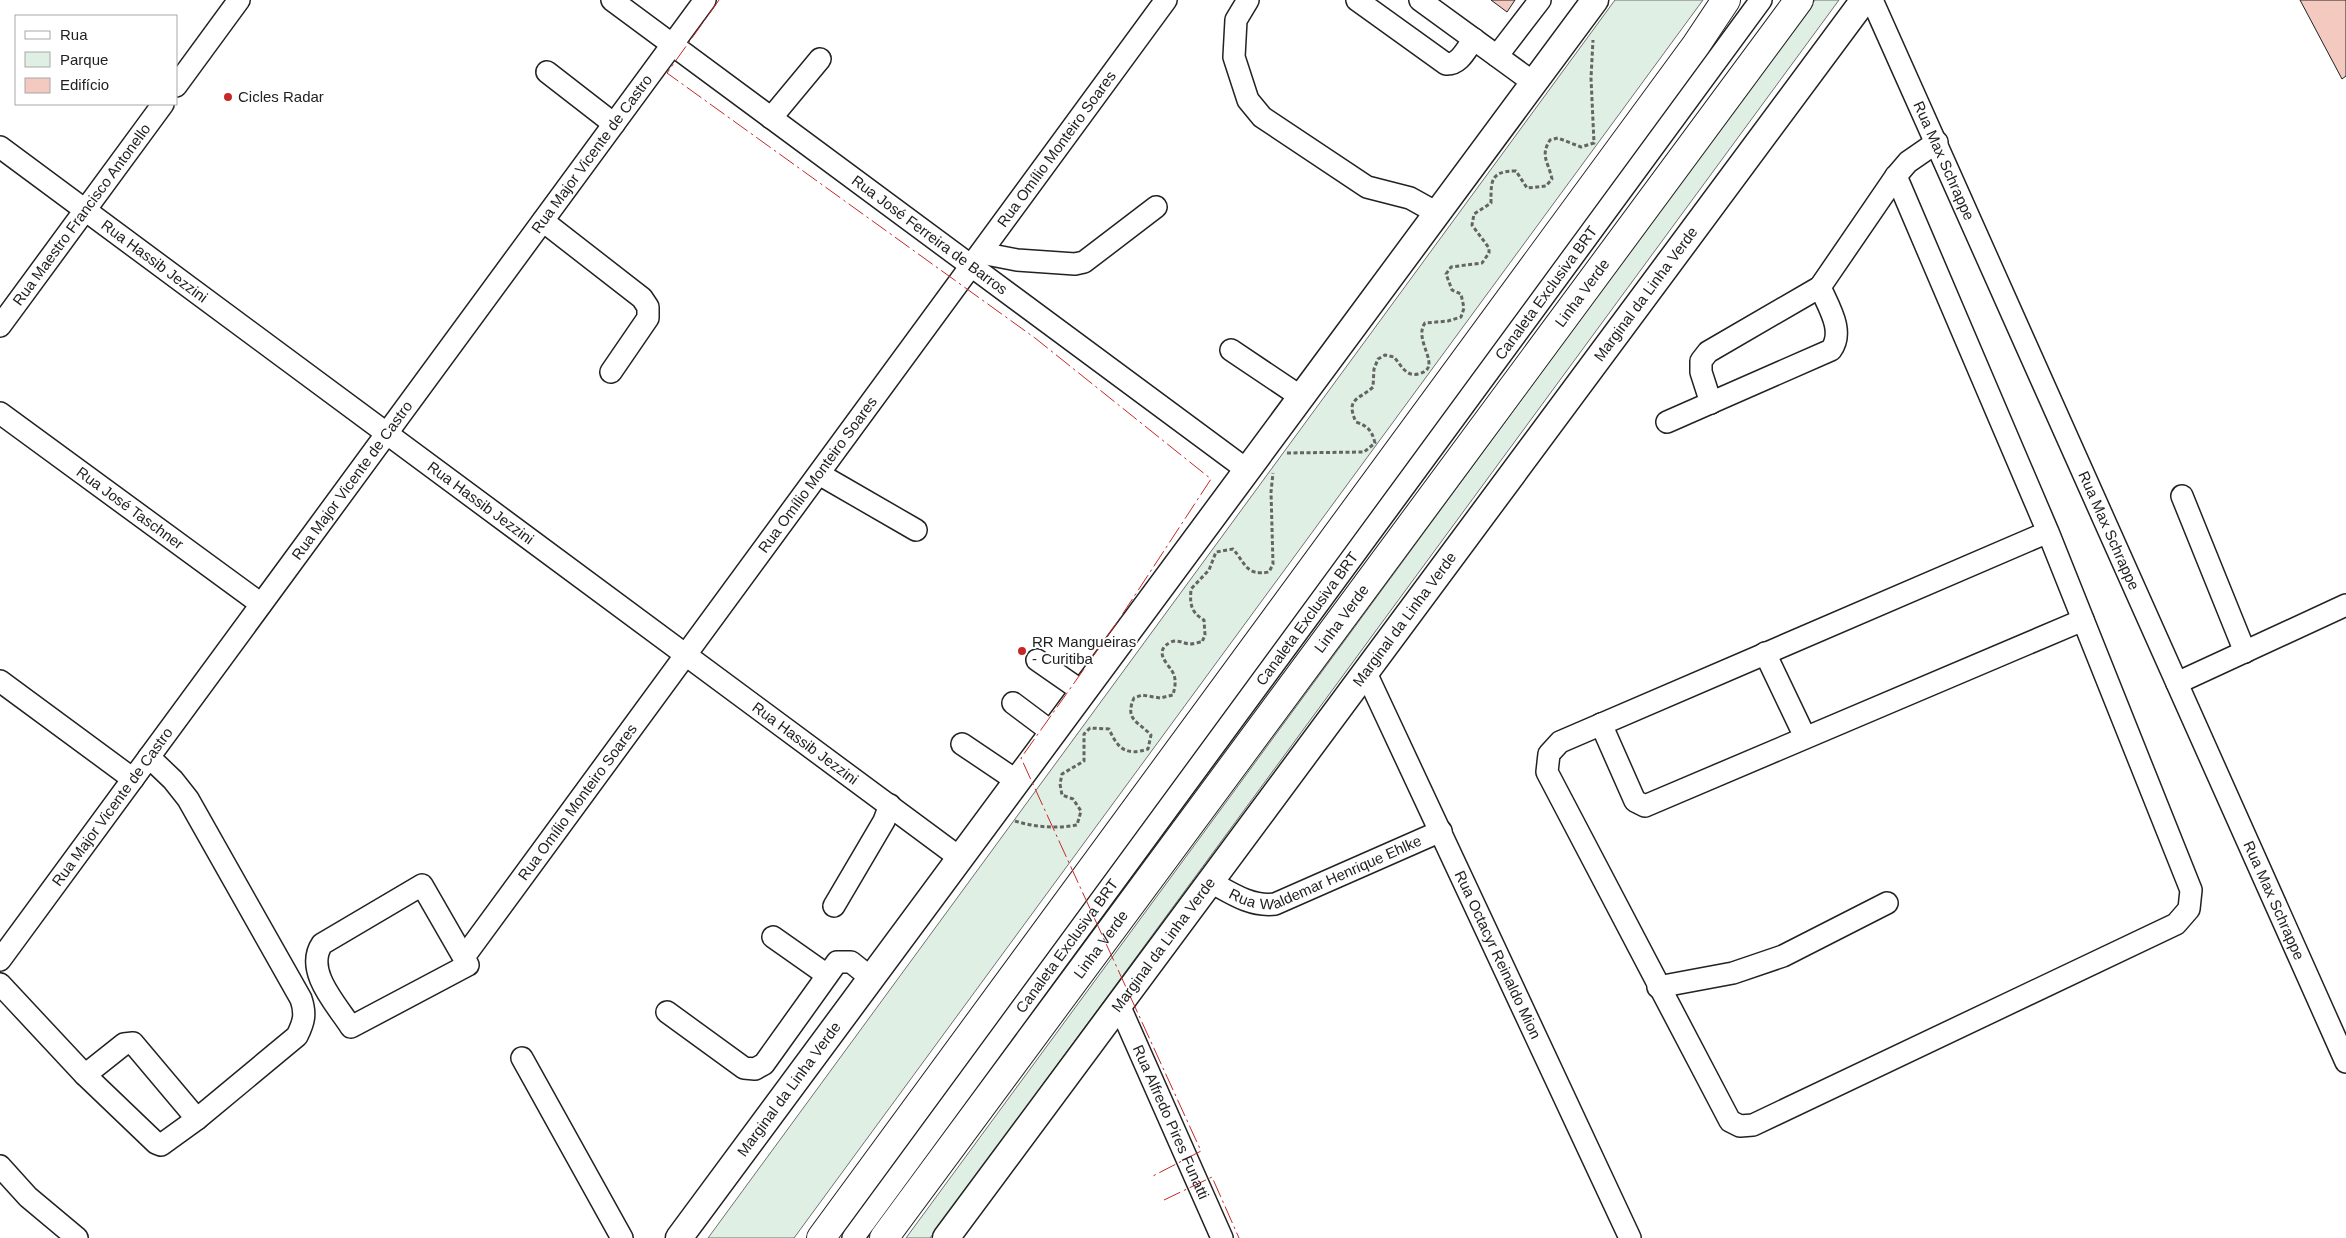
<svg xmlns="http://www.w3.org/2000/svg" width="2346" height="1238" font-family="Helvetica,sans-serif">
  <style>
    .green { fill: #e0efe3; stroke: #6f6f6f }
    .building { fill: #f3c9c0; stroke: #222 }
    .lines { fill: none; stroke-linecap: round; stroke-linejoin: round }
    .minor-casing { stroke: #222; stroke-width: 24 }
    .major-casing { stroke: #222; stroke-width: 29 }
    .highway-casing { stroke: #222; stroke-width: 30 }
    .path { stroke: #646464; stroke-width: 3; stroke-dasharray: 4 2.5; stroke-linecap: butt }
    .minor { stroke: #fff; stroke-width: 21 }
    .major { stroke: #fff; stroke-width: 26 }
    .highway { stroke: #fff; stroke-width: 28 }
    .power { stroke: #c62828; stroke-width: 1; stroke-dasharray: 18 4 2.5 4; stroke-linecap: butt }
    .poi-dot { fill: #c62828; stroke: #fff; stroke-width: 2 }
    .labels { text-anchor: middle; stroke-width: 4; stroke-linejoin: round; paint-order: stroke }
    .poi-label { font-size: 15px; fill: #222; stroke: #fff; text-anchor: start }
    .street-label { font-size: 15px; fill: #222; stroke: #fff }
  </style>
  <rect width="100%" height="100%" fill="#fff"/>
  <!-- green -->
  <g class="green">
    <path d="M1615 0H1703L794 1238H708Z"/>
    <path d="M1815 0H1839L930 1238H906Z"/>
  </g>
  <!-- building -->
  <g class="building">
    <path d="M1491 0H1515L1507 12Z"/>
    <path d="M2300 0H2346V76L2342 79Z"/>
  </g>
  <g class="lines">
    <defs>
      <g id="minor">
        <path id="s1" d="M612 0 1247 470"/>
        <path d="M1248 0 1236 20 1234 57 1248 100 1262 117 1367 187 1410 198 1437 213"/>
        <path d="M1357 0 1446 64C1460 65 1466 49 1474 39"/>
        <path d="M1420 0 1534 83"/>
        <path id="s2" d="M1872 0 2346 1062"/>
        <path d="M1497 56 1540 0"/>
        <path d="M547 72 614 124"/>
        <path d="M176 86 239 0"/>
        <path d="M771 118 820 59"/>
        <path id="s3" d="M0 147 960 858"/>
        <path d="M1896 176 2048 532 2191 890 2189 909 2176 924 1753 1125 1740 1126 1730 1121 1547 772 1549 754 1560 742 2048 532"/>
        <path d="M543 221 642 298 648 307V318L611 372"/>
        <path d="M981 253 1017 260 1075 264 1084 262 1156 207"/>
        <path id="s4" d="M0 326 163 104"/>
        <path d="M1231 350 1301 397"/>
        <path d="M1711 403 1701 372V361L1708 352 1820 287 1896 176 1908 162 1937 142"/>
        <path id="s5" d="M0 413 261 604"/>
        <path d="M1667 422 1831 350C1845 331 1828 306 1820 287"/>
        <path d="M819 474 916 530"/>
        <path d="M2182 496 2245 652"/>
        <path d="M1765 653 1805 737"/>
        <path d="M1037 660 1083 692"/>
        <path id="s6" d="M1366 673 1630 1238"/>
        <path d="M0 681 133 779"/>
        <path d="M2177 683 2346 605"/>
        <path d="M1013 703 1053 733"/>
        <path d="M1601 724 1635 801 1645 806 2083 620"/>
        <path d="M962 744 1017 781"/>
        <path id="s7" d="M1211 882C1231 893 1251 907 1275 904L1441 831"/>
        <path d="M422 885 468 965 351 1027C337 1005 304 971 322 944Z"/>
        <path d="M834 906 884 821 890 805"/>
        <path d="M773 937 827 975"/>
        <path id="s8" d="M464 957 1166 0"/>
        <path id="s9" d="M0 960 705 0"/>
        <path d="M0 984 85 1075 156 1143 161 1145 197 1119 297 1036C304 1022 306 1014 301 999L188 799 173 780 149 757"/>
        <path d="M1658 987 1733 973 1783 956 1887 903"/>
        <path id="s10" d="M1119 1005 1222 1238"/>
        <path d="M667 1012 744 1068 755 1069 764 1064 837 962H851L871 978"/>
        <path d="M522 1058 622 1238"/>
        <path d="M85 1075 124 1044 133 1043 197 1119"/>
        <path d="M0 1166 28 1197 77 1238"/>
        <path id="s11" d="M853 1238 1761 0"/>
      </g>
      <g id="major">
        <path id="s12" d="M679 1238 1595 0"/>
        <path id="s13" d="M946 1238 1864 0"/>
      </g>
      <g id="highway">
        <path d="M821 1238 1696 45 1726 0"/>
        <path id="s14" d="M884 1238 1799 0"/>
      </g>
    </defs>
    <!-- minor casing -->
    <use href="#minor" class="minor-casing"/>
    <!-- major casing -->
    <use href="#major" class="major-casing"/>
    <!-- highway casing -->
    <use href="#highway" class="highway-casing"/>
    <!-- path -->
    <g class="path">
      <path d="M1287 453 1364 452 1375 443C1372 431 1368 426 1356 422 1345 398 1359 400 1373 387L1374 369 1378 359 1385 355 1394 357C1401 365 1406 377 1418 374 1445 368 1412 341 1425 323L1448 321 1461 317 1464 308 1461 294 1452 290 1446 274 1451 267 1482 263 1489 253V248L1472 225 1474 214 1491 203C1491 181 1490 171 1516 171L1527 188 1546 186 1552 179C1548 161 1540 156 1550 140L1558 138 1581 147 1594 143 1591 78 1593 40"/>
      <path d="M1015 821C1034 827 1056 829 1077 825L1081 811 1073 799 1062 795 1060 784 1062 774 1084 761V734L1090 728 1109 729C1118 749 1126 756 1148 749L1151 735C1139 722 1124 720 1134 698L1142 695 1160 698 1173 695C1175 687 1177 679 1172 671 1167 663 1153 651 1171 642 1178 639 1184 644 1190 644 1194 644 1199 642 1202 642L1205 635 1204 620C1190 612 1190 603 1191 589L1209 570 1216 552 1233 549C1246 564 1246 576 1269 572L1273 564 1271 492 1273 473"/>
    </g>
    <!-- minor -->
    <use href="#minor" class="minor"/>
    <!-- major -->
    <use href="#major" class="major"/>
    <!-- highway -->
    <use href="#highway" class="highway"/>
    <!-- power -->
    <g class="power">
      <path d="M719 0 667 73 1035 338 1211 479 1118 621 1021 758 1201 1151 1153 1176"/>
      <path d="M1164 1200 1212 1177 1239 1238"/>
    </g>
  </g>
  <!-- markers -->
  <g class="poi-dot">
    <circle cx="228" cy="97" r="5"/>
    <circle cx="1022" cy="651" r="5"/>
  </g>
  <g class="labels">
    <!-- poi labels -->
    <g class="poi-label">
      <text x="238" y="102">Cicles Radar</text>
      <text x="1032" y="647">RR Mangueiras<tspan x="1032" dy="17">- Curitiba</tspan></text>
    </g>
    <!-- street labels -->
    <g class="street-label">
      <text dy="5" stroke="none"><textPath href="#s8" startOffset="1002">Rua Omílio Monteiro Soares</textPath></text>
      <text dy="5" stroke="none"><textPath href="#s9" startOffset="1000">Rua Major Vicente de Castro</textPath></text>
      <text dy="5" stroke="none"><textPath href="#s2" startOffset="176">Rua Max Schrappe</textPath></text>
      <text dy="5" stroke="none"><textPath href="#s4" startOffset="138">Rua Maestro Francisco Antonello</textPath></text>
      <text dy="5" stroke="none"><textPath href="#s1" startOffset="395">Rua José Ferreira de Barros</textPath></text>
      <text dy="5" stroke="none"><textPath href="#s3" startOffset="192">Rua Hassib Jezzini</textPath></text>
      <text dy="5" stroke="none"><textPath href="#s11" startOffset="1172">Canaleta Exclusiva BRT</textPath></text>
      <text dy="5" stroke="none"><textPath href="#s14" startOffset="1175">Linha Verde</textPath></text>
      <text dy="5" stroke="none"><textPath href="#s13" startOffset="1175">Marginal da Linha Verde</textPath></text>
      <text dy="5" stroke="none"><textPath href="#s8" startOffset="598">Rua Omílio Monteiro Soares</textPath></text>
      <text dy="5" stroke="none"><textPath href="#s9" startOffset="595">Rua Major Vicente de Castro</textPath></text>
      <text dy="5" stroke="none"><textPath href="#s3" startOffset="598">Rua Hassib Jezzini</textPath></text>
      <text dy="5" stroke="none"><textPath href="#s5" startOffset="161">Rua José Taschner</textPath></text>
      <text dy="5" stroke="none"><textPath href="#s2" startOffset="581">Rua Max Schrappe</textPath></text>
      <text dy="5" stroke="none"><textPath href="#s11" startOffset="768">Canaleta Exclusiva BRT</textPath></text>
      <text dy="5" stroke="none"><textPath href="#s14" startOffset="770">Linha Verde</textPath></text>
      <text dy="5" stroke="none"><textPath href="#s13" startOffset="770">Marginal da Linha Verde</textPath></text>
      <text dy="5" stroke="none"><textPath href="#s3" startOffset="1002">Rua Hassib Jezzini</textPath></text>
      <text dy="5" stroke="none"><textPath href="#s8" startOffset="192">Rua Omílio Monteiro Soares</textPath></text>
      <text dy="5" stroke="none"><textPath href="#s9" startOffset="190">Rua Major Vicente de Castro</textPath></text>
      <text dy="5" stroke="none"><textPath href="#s7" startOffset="125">Rua Waldemar Henrique Ehlke</textPath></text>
      <text dy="5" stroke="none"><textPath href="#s2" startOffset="986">Rua Max Schrappe</textPath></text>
      <text dy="5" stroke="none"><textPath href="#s14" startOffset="365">Linha Verde</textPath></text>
      <text dy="5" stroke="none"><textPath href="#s13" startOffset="365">Marginal da Linha Verde</textPath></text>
      <text dy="5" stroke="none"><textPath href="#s11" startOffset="362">Canaleta Exclusiva BRT</textPath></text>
      <text dy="5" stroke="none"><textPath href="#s6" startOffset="311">Rua Octacyr Reinaldo Mion</textPath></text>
      <text dy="5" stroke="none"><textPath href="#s12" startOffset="185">Marginal da Linha Verde</textPath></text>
      <text dy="5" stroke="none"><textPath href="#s10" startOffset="128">Rua Alfredo Pires Funatti</textPath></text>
    </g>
  </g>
  <!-- legend -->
  <rect x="15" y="15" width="162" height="90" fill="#ffffff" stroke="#a7a7a7"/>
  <rect x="25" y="31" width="25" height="8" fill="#ffffff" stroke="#a7a7a7"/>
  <text x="60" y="40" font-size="15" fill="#222222">Rua</text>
  <rect x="25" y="52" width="25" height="15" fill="#e0efe3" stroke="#a7a7a7"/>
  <text x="60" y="65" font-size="15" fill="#222222">Parque</text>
  <rect x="25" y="78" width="25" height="15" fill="#f3c9c0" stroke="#a7a7a7"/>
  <text x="60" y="90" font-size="15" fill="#222222">Edifício</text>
</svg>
